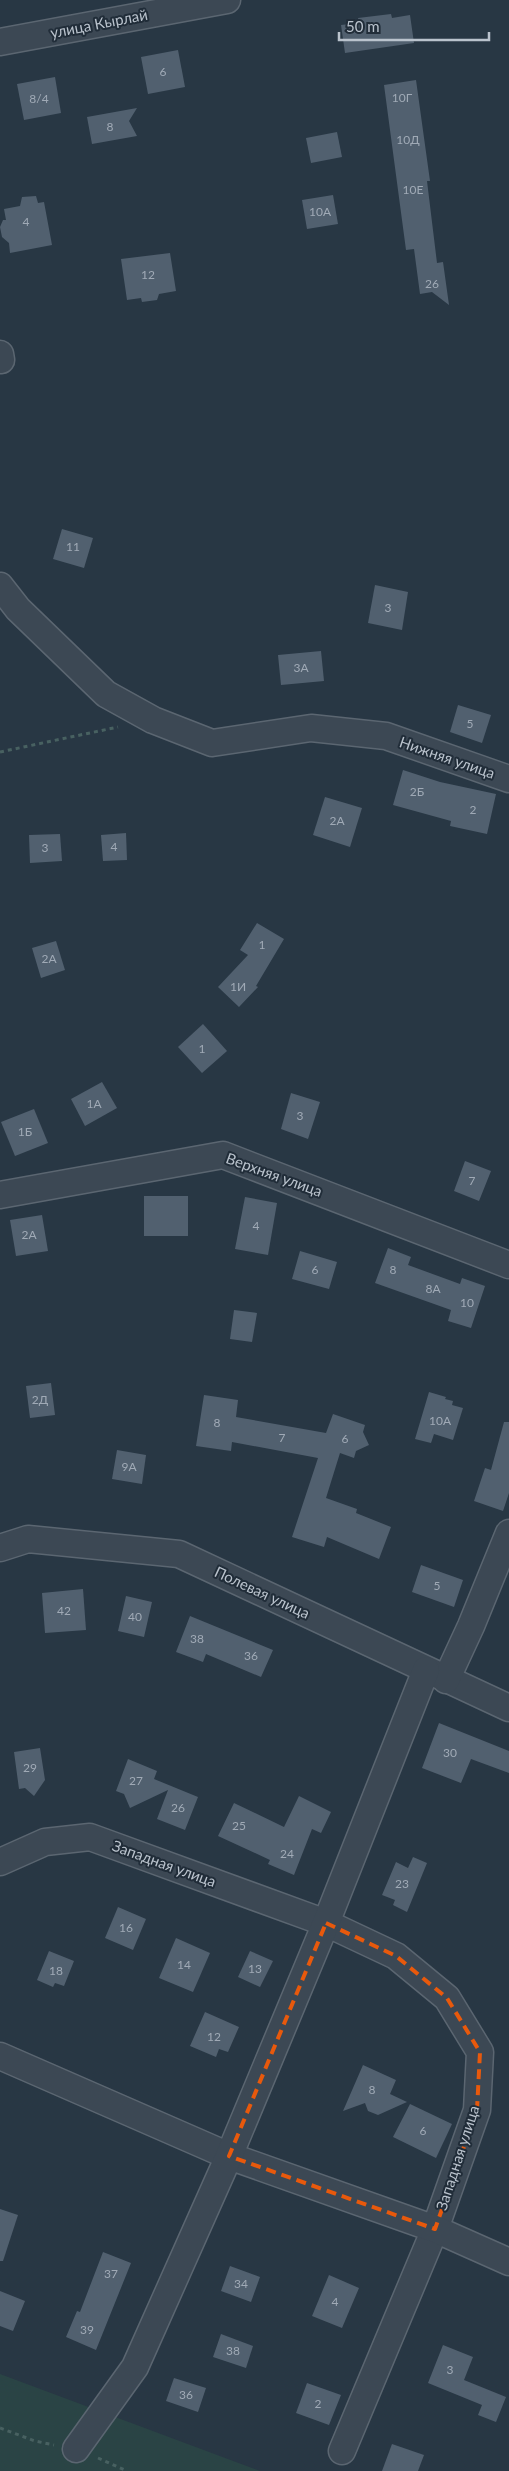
<svg xmlns="http://www.w3.org/2000/svg" width="509" height="2471" font-family="Lato,sans-serif">
  <style>
    .green { fill: #2a4445 }
    .building { fill: #51606f }
    .lines { fill: none; stroke-linecap: round; stroke-linejoin: round }
    .minor-casing { stroke: #5b6671; stroke-width: 29 }
    .path { stroke: #486161; stroke-width: 3; stroke-dasharray: 4 4; stroke-linecap: butt }
    .minor { stroke: #3c4854; stroke-width: 26 }
    .marked { fill: none; stroke: #e8590c; stroke-width: 4; stroke-dasharray: 10 6; stroke-linejoin: round }
    .labels { text-anchor: middle; stroke-width: 4; stroke-linejoin: round; paint-order: stroke }
    .number-label { font-size: 12px; fill: #a0aab6 }
    .street-label { font-size: 15px; fill: #bac3cd; stroke: #212d39 }
  </style>
  <rect width="100%" height="100%" fill="#283744"/>
  <!-- green -->
  <path class="green" d="M0 2374 260 2471H0Z"/>
  <!-- building -->
  <g class="building">
    <path d="M391 14 392 18 410 15 414 43 345 53 341 25 359 23 358 18Z"/>
    <path d="M178 50 185 87 148 94 141 57Z"/>
    <path d="M55 77 61 113 24 120 17 84Z"/>
    <path d="M416 80 430 181H427L437 263 443 262 449 305 432 292 420 294 414 249 406 250 384 85Z"/>
    <path d="M137 108 129 121 137 136 92 144 87 117Z"/>
    <path d="M337 132 342 157 311 163 306 138Z"/>
    <path d="M333 195 338 224 307 229 302 200Z"/>
    <path d="M36 196 38 203 44 202 52 245 10 253 9 243 2 237 0 227 3 220H6L4 209 20 206 22 197Z"/>
    <path d="M170 253 176 291 159 294 157 300 142 302 141 298 127 300 121 259Z"/>
    <path d="M62 529 93 538 84 568 53 559Z"/>
    <path d="M375 585 408 592 402 630 368 623Z"/>
    <path d="M321 651 324 681 281 685 278 655Z"/>
    <path d="M458 705 491 715 482 743 450 732Z"/>
    <path d="M403 770 440 782 496 794 487 834 450 826 451 821 393 805Z"/>
    <path d="M325 797 362 808 350 847 313 835Z"/>
    <path d="M126 833 127 860 103 861 101 835Z"/>
    <path d="M60 834 62 861 30 863 29 835Z"/>
    <path d="M257 923 284 939 256 986 258 987 239 1007 218 987 248 955 240 950Z"/>
    <path d="M56 941 65 970 41 978 32 948Z"/>
    <path d="M203 1024 227 1051 202 1073 178 1047Z"/>
    <path d="M102 1082 117 1108 85 1126 71 1099Z"/>
    <path d="M291 1093 320 1102 308 1139 281 1129Z"/>
    <path d="M34 1109 48 1143 15 1156 1 1122Z"/>
    <path d="M465 1161 491 1171 479 1201 454 1191Z"/>
    <rect x="144" y="1196" width="44" height="40"/>
    <path d="M245 1197 277 1203 268 1255 235 1249Z"/>
    <path d="M42 1215 48 1251 16 1256 10 1220Z"/>
    <path d="M388 1248 411 1257 408 1265 460 1284 462 1278 485 1286 471 1328 448 1321 451 1310 375 1283Z"/>
    <path d="M300 1251 337 1262 329 1289 292 1279Z"/>
    <path d="M234 1310 257 1313 252 1342 230 1339Z"/>
    <path d="M51 1383 55 1415 30 1418 26 1386Z"/>
    <path d="M429 1392 446 1397 445 1399 453 1401 452 1405 463 1408 453 1440 434 1434 431 1443 415 1439Z"/>
    <path d="M204 1395 238 1400 236 1417 326 1433 333 1414 365 1425 363 1432 369 1445 356 1451 354 1458 340 1453 326 1498 357 1509 356 1513 391 1527 379 1559 327 1537 324 1547 292 1537 318 1458 232 1442 231 1451 196 1446Z"/>
    <path d="M504 1422H509V1493L503 1511 474 1501 485 1468 491 1470Z"/>
    <path d="M117 1450 146 1455 142 1484 112 1479Z"/>
    <path d="M421 1565 463 1580 454 1607 412 1592Z"/>
    <path d="M83 1589 86 1630 45 1633 42 1593Z"/>
    <path d="M126 1596 152 1602 144 1637 118 1631Z"/>
    <path d="M190 1616 273 1650 261 1677 206 1654 203 1662 176 1652Z"/>
    <path d="M439 1723 509 1751V1773L471 1759 461 1783 422 1768Z"/>
    <path d="M40 1748 45 1780 34 1796 25 1788 19 1789 14 1752Z"/>
    <path d="M128 1759 157 1771 154 1779 198 1797 185 1830 157 1819 168 1790 130 1808 124 1794 116 1791Z"/>
    <path d="M299 1796 331 1812 321 1833 312 1829 294 1875 268 1864 270 1860 218 1836 234 1803 284 1827Z"/>
    <path d="M413 1857 427 1863 407 1912 393 1905 395 1900 382 1895 396 1862 408 1868Z"/>
    <path d="M118 1907 146 1919 133 1950 105 1938Z"/>
    <path d="M176 1938 210 1953 193 1992 159 1978Z"/>
    <path d="M49 1951 74 1961 64 1986 55 1983 53 1987 37 1980Z"/>
    <path d="M250 1951 273 1961 260 1987 238 1977Z"/>
    <path d="M205 2012 239 2027 228 2052 219 2049 216 2057 190 2046Z"/>
    <path d="M363 2065 396 2080 390 2094 407 2102 378 2115 368 2111 365 2103 343 2111Z"/>
    <path d="M410 2104 452 2124 436 2158 393 2137Z"/>
    <path d="M0 2209 18 2215 3 2261H0Z"/>
    <path d="M103 2252 131 2263 96 2350 66 2337 77 2311 80 2312Z"/>
    <path d="M230 2266 260 2277 251 2302 221 2291Z"/>
    <path d="M329 2275 359 2288 342 2328 312 2316Z"/>
    <path d="M0 2291 25 2301 13 2331 0 2326Z"/>
    <path d="M221 2334 253 2346 246 2368 213 2357Z"/>
    <path d="M443 2345 473 2357 464 2380 506 2397 496 2422 478 2415 482 2405 428 2383Z"/>
    <path d="M174 2378 206 2388 198 2412 166 2401Z"/>
    <path d="M307 2383 341 2395 329 2425 296 2413Z"/>
    <path d="M392 2444 424 2455 418 2471H382Z"/>
  </g>
  <g class="lines">
    <defs>
      <g id="minor">
        <path d="M0 42 227 0"/>
        <path d="M0 354 1 360"/>
        <path d="M0 586 18 609 106 694 153 720 212 743 311 728 386 736 509 779"/>
        <path d="M0 1195 223 1155 509 1265"/>
        <path d="M0 1548 28 1539 179 1554 509 1708"/>
        <path d="M446 1680 471 1626 509 1533"/>
        <path d="M0 1862 45 1842 90 1837 326 1923 396 1956 447 1998 480 2052 477 2110 435 2229 342 2451"/>
        <path d="M0 2056 229 2156 435 2229 509 2262"/>
        <path d="M76 2449 135 2367 229 2156 326 1923 426 1670"/>
      </g>
    </defs>
    <!-- minor casing -->
    <use href="#minor" class="minor-casing"/>
    <!-- path -->
    <g class="path">
      <path d="M0 752 118 727"/>
      <path d="M0 2428 35 2441 54 2445"/>
      <path d="M98 2458 127 2471"/>
    </g>
    <!-- minor -->
    <use href="#minor" class="minor"/>
  </g>
  <!-- marked area -->
  <path class="marked" d="M326 1923 396 1956 447 1998 480 2052 477 2110 435 2229 229 2156Z"/>
  <g class="labels">
    <!-- number labels -->
    <g class="number-label">
      <text x="163" y="76">6</text>
      <text x="402" y="102">10Г</text>
      <text x="39" y="103">8/4</text>
      <text x="110" y="131">8</text>
      <text x="408" y="144">10Д</text>
      <text x="413" y="194">10Е</text>
      <text x="320" y="216">10А</text>
      <text x="26" y="226">4</text>
      <text x="148" y="279">12</text>
      <text x="432" y="288">26</text>
      <text x="73" y="551">11</text>
      <text x="388" y="612">3</text>
      <text x="301" y="672">3А</text>
      <text x="470" y="728">5</text>
      <text x="417" y="796">2Б</text>
      <text x="473" y="814">2</text>
      <text x="337" y="825">2А</text>
      <text x="114" y="851">4</text>
      <text x="45" y="852">3</text>
      <text x="262" y="949">1</text>
      <text x="49" y="963">2А</text>
      <text x="238" y="991">1И</text>
      <text x="202" y="1053">1</text>
      <text x="94" y="1108">1А</text>
      <text x="300" y="1120">3</text>
      <text x="25" y="1136">1Б</text>
      <text x="472" y="1185">7</text>
      <text x="256" y="1230">4</text>
      <text x="29" y="1239">2А</text>
      <text x="315" y="1274">6</text>
      <text x="393" y="1274">8</text>
      <text x="433" y="1293">8А</text>
      <text x="467" y="1307">10</text>
      <text x="40" y="1404">2Д</text>
      <text x="440" y="1425">10А</text>
      <text x="217" y="1427">8</text>
      <text x="282" y="1442">7</text>
      <text x="345" y="1443">6</text>
      <text x="129" y="1471">9А</text>
      <text x="437" y="1590">5</text>
      <text x="64" y="1615">42</text>
      <text x="135" y="1621">40</text>
      <text x="197" y="1643">38</text>
      <text x="251" y="1660">36</text>
      <text x="450" y="1757">30</text>
      <text x="30" y="1772">29</text>
      <text x="136" y="1785">27</text>
      <text x="178" y="1812">26</text>
      <text x="239" y="1830">25</text>
      <text x="287" y="1858">24</text>
      <text x="402" y="1888">23</text>
      <text x="126" y="1932">16</text>
      <text x="184" y="1969">14</text>
      <text x="255" y="1973">13</text>
      <text x="56" y="1975">18</text>
      <text x="214" y="2041">12</text>
      <text x="372" y="2094">8</text>
      <text x="423" y="2135">6</text>
      <text x="111" y="2278">37</text>
      <text x="241" y="2288">34</text>
      <text x="335" y="2306">4</text>
      <text x="87" y="2334">39</text>
      <text x="233" y="2355">38</text>
      <text x="450" y="2374">3</text>
      <text x="186" y="2399">36</text>
      <text x="318" y="2408">2</text>
    </g>
    <!-- street labels -->
    <g class="street-label">
      <text transform="translate(99 24) rotate(-11)" y="5">улица Кырлай</text>
      <text transform="translate(447 758) rotate(19)" y="5">Нижняя улица</text>
      <text transform="translate(274 1175) rotate(20)" y="5">Верхняя улица</text>
      <text transform="translate(262 1593) rotate(25)" y="5">Полевая улица</text>
      <text transform="translate(164 1864) rotate(20)" y="5">Западная улица</text>
      <text transform="translate(458 2158) rotate(-72)" y="5">Западная улица</text>
    </g>
  </g>
  <!-- scale -->
  <path d="M339 32v8h150v-8" fill="none" stroke="#bac3cd" stroke-width="2.5"/>
  <text x="346" y="32" font-size="15" fill="#bac3cd" stroke="#212d39" stroke-width="4" paint-order="stroke">50 m</text>
</svg>
